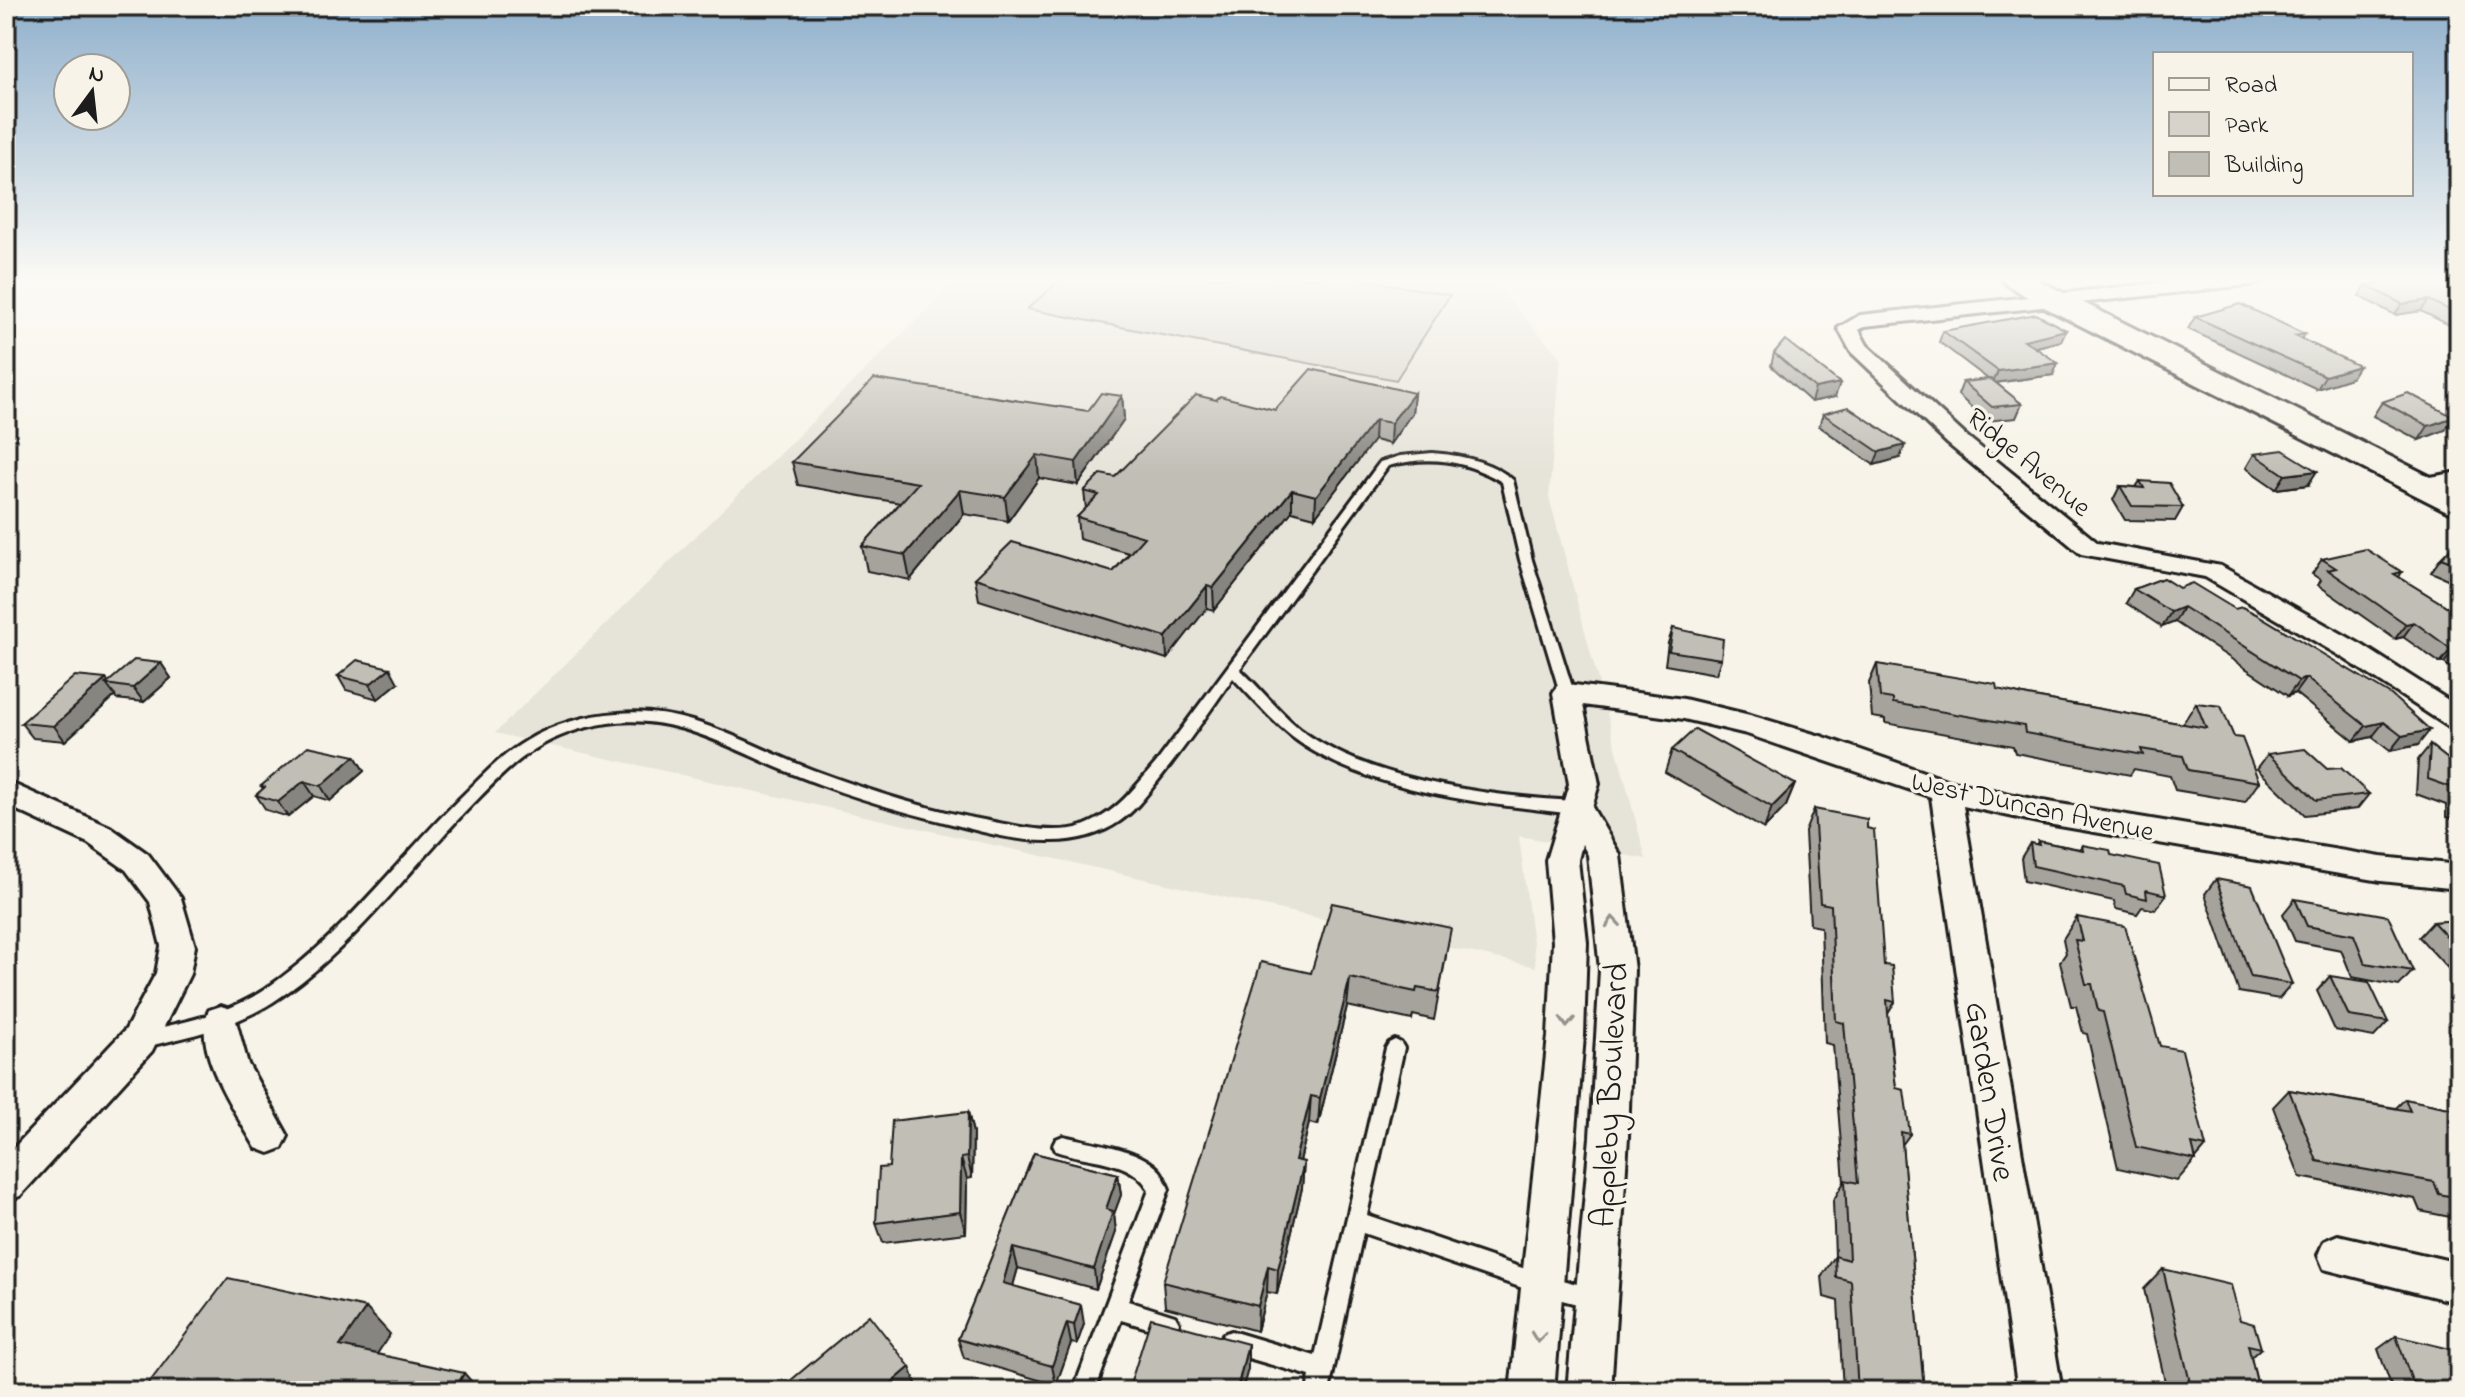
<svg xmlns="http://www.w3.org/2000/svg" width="2465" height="1397" font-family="'Indie Flower',sans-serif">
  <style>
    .built { fill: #e6e3d9 }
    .green { fill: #d7d3cb; stroke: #7a7874; stroke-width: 2 }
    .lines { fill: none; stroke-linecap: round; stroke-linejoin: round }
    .service-casing { stroke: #1c1c1c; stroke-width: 6 }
    .minor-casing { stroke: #1c1c1c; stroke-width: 6 }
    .secondary-casing { stroke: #1c1c1c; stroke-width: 6 }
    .service { fill: #f7f3e8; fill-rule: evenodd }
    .minor { fill: #f7f3e8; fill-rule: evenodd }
    .secondary { fill: #f7f3e8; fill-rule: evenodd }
    .wall { fill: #a5a39c; stroke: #1c1c1c; stroke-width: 2 }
    .shaded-wall { fill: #86857f; stroke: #1c1c1c; stroke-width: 2 }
    .building { fill: #c0beb5; stroke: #1c1c1c; stroke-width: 2 }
    .oneway { stroke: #94928c }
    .labels { text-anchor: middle; stroke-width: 7; stroke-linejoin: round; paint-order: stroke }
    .street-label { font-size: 28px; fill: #1c1c1c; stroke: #f7f3e8 }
    .near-street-label { font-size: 34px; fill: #1c1c1c; stroke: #f7f3e8 }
  </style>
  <rect width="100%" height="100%" fill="#f7f3e8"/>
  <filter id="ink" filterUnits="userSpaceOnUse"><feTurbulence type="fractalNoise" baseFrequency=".0125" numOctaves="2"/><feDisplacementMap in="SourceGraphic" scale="16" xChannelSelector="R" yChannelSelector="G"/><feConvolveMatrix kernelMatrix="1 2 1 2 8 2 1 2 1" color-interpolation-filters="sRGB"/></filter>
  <g filter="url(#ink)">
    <!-- built -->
    <path class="built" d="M959 278H1489L1561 358 1549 497 1646 859 1519 836 1536 967 495 733Z"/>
    <!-- green -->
    <path class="green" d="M1063 278H1356L1450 295 1396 380 1027 309Z"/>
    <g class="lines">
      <defs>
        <g id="service">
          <path d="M1432 453C1460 455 1491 461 1513 480L1532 560 1574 693 1572 696 1567 698 1560 693 1520 560 1502 482C1465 460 1429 455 1388 466L1240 669C1261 689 1279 712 1301 730 1368 781 1494 797 1577 801L1582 803 1585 807 1582 811C1568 815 1549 811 1534 809 1466 802 1374 787 1315 752 1282 734 1259 705 1233 678 1209 712 1186 746 1160 778 1148 793 1136 810 1120 821 1100 835 1076 841 1052 841 1020 842 986 833 956 825 895 810 834 792 776 767 721 743 671 714 608 723 582 727 557 735 535 749 511 764 492 785 472 805 407 871 351 952 273 1002 234 1027 188 1037 144 1047L138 1044 135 1039 138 1034 144 1031C185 1022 228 1014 264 990 339 940 394 864 458 800 480 779 500 756 526 741 553 724 587 715 618 713 689 706 750 746 813 770 872 792 932 811 994 822 1021 827 1056 835 1083 826 1116 814 1134 788 1156 763L1380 462 1400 456Z"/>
          <path d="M1395 1040 1401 1043 1404 1048 1367 1215 1543 1275 1592 1288 1599 1291 1602 1298 1599 1305 1592 1308 1543 1295 1363 1233 1329 1391H1307L1310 1376 1231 1353 1223 1350 1220 1342 1223 1334 1231 1331 1315 1356 1386 1048 1389 1043Z"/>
          <path d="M1063 1136C1091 1143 1141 1148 1160 1171 1164 1176 1166 1183 1169 1189L1128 1301 1175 1316 1179 1323 1175 1330 1168 1334 1121 1320 1095 1391H1073L1149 1190C1132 1158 1086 1162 1056 1151L1053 1145 1056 1139Z"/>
        </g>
        <g id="minor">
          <path d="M2206 278H2266L2257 284 1865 326 1859 330 1867 345 1964 434 2098 543 2221 566 2362 645 2459 707V730L2449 727 2342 657 2205 577 2081 554 1948 444 1851 352 1838 328 1860 315Z"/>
          <path d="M2459 472V486L2421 492 2413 490 2409 485 2413 480Z"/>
          <path d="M1567 684 1684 699 1750 715 1824 737 1949 781 2042 801 2381 857 2459 865V889L2381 881 2042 823 1963 806 2062 1391H2018L1931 797 1747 734 1684 719 1583 705 1599 784 1592 807 1620 855 1634 970 1628 1137 1611 1391H1567L1590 1137 1600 970 1588 855 1582 844 1578 860 1587 942 1584 1036 1554 1391H1510L1548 1036 1553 942 1546 860 1569 784 1553 693 1557 686Z"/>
          <path d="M6 781 110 827 148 854 181 898 195 946 190 974 152 1051 20 1196 6 1201V1156L126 1029 156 973 161 946 150 902 126 870 88 843 6 805Z"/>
          <path d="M221 1006 233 1010 248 1064 288 1136 282 1148 269 1153 256 1148C237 1115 190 1048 209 1010Z"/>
          <path d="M2338 1235 2459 1263V1303L2324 1269 2318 1255 2324 1241Z"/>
        </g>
        <path id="secondary" d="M2002 278H2034L2459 491V514L2447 511 2044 307 2006 284Z"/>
      </defs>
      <!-- service casing -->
      <use href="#service" class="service-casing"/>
      <!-- minor casing -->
      <use href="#minor" class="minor-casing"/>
      <!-- secondary casing -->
      <use href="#secondary" class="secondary-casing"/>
      <!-- service -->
      <use href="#service" class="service"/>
      <!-- minor -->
      <use href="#minor" class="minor"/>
      <!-- secondary -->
      <use href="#secondary" class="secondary"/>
    </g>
    <!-- wall -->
    <g class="wall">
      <path d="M2459 278V330L2421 311 2395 315 2359 296 2366 285Z"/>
      <path d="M2195 317 2305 334 2301 340 2351 378 2317 389 2188 329Z"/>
      <path d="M1943 331 2061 341 2035 348 2053 375 1996 383 2022 404 2016 418 1986 421 1958 395 1963 382 1988 379 1939 342Z"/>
      <path d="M1774 353 1835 397 1811 402 1771 366Z"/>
      <path d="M1414 393 1412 413 1390 444 1374 440 1315 517 1292 511 1214 610 1207 608 1167 659 979 600 975 578 1113 572 1129 553 1079 539 1077 517 1086 509 1084 491 1115 477 1216 400 1275 410Z"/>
      <path d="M1122 396 1124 419 1078 485 1039 478 1008 521 964 514 910 580 867 571 862 546 900 503 798 485 792 462 1088 411Z"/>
      <path d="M2382 402 2445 430 2419 440 2373 416Z"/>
      <path d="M1823 414 1900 458 1874 465 1819 426Z"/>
      <path d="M2254 454 2308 485 2276 489 2246 468Z"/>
      <path d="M2140 481 2183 507 2175 521 2125 520 2113 500 2120 486 2136 487Z"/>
      <path d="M2459 540V584L2431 572 2441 558Z"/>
      <path d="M2322 559 2402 572 2399 577 2459 614V674L2444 663H2440L2403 637 2395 639 2318 585 2321 580 2312 574Z"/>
      <path d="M2163 578 2418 745 2390 751 2372 737 2354 741 2295 693 2288 696 2175 622 2162 627 2126 603 2134 589Z"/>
      <path d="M1673 628 1721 659 1716 674 1665 665 1668 643Z"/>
      <path d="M161 663 171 678 144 702 116 699 115 696 65 741 33 738 21 723 106 679 108 682Z"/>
      <path d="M1877 664 2028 696 2184 724 2183 723 2196 703 2234 737 2259 782 2245 802 2175 790 2170 776 2134 769 2130 775 2015 753 2013 746 1885 723V719L1872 717 1869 683Z"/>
      <path d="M338 676 398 683 378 699 346 690Z"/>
      <path d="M2430 745 2459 768V821L2446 817V805L2416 794 2418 760Z"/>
      <path d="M1672 750 1795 784 1786 806 1764 829 1665 772Z"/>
      <path d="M2268 754 2327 769 2369 794 2357 809 2305 815 2257 769Z"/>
      <path d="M355 756 364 771 330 801 314 796 288 817 266 810 256 795 263 789 261 786Z"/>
      <path d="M1814 809 1884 965 1895 1002 1888 1014 1896 1088 1910 1134 1902 1145 1924 1391H1843L1838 1301 1824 1297 1822 1276 1835 1256 1833 1201 1844 1182 1833 1045 1825 1043 1821 927 1810 925 1805 832Z"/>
      <path d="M2038 841 2080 849 2082 845 2111 855 2166 895 2155 910 2142 907 2137 914 2116 909 2114 901 2024 881 2021 858 2030 843 2036 845Z"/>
      <path d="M2216 879 2292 984 2279 999 2239 992 2205 894Z"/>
      <path d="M2295 899 2413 971 2399 986 2352 977 2341 950 2295 941 2283 914Z"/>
      <path d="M2077 917 2160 1046 2206 1147 2177 1181 2118 1168 2087 1034 2083 1033 2076 1006H2071L2060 962 2066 953 2063 939Z"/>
      <path d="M2459 920V976H2455L2419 937 2433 922Z"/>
      <path d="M1446 956 1434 1020 1413 1015 1412 1020 1347 1006 1318 1125 1309 1123 1300 1161 1304 1162 1302 1188 1277 1294 1267 1292 1257 1331 1165 1307 1163 1282 1311 973Z"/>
      <path d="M2330 976 2388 1022 2374 1037 2335 1030 2317 991Z"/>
      <path d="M2289 1090 2396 1108 2405 1099 2459 1110V1215L2455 1218 2420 1211 2415 1199 2300 1177 2273 1107Z"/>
      <path d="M968 1112 973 1133 972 1178 967 1179 966 1233 883 1243 876 1223Z"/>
      <path d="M1034 1153 1118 1174 1121 1195 1114 1214 1116 1232 1096 1289 1018 1268 1013 1286 1084 1324 1077 1344 1071 1343 1056 1385 964 1358 958 1339Z"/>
      <path d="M2163 1269 2240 1320 2261 1348 2251 1357 2259 1391H2167L2144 1289Z"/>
      <path d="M2396 1336 2459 1391H2393L2378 1349Z"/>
    </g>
    <!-- shaded-wall -->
    <g class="shaded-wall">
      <path d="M2429 300 2421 311 2395 315 2402 304Z"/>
      <path d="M2066 330 2061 341 2019 351 2024 340Z"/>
      <path d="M2058 363 2053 375 1993 383 1998 371Z"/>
      <path d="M2359 366 2351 378 2317 389 2325 376Z"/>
      <path d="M1840 383 1835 397 1811 402 1815 388Z"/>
      <path d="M1414 393 1412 413 1390 444 1391 423Z"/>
      <path d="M1122 396 1124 419 1078 485 1076 462Z"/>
      <path d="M2454 417 2445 430 2419 440 2428 426Z"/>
      <path d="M1375 420 1374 440 1315 517 1316 496Z"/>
      <path d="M1905 445 1900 458 1874 465 1879 452Z"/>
      <path d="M1037 455 1039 478 1008 521 1005 497Z"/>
      <path d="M2317 471 2308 485 2276 489 2285 475Z"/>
      <path d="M960 490 964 514 910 580 905 555Z"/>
      <path d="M1292 490V511L1214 610 1213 588Z"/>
      <path d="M1207 586V608L1167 659 1166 637Z"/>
      <path d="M2183 607 2175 622 2162 627 2171 612Z"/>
      <path d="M2414 622 2403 637 2395 639 2406 624Z"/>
      <path d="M2456 648 2444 663H2440L2451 649Z"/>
      <path d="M161 663 171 678 144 702 133 688Z"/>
      <path d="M390 668 398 683 378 699 370 684Z"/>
      <path d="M2306 678 2295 693 2288 696 2299 681Z"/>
      <path d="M106 679 110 685 106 684 115 696 65 741 54 726Z"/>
      <path d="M2384 722 2372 737 2354 741 2366 726Z"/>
      <path d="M2430 730 2418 745 2390 751 2402 736Z"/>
      <path d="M355 756 364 771 330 801 321 786Z"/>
      <path d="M304 781 314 796 288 817 278 802Z"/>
      <path d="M1795 784 1786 806 1764 829 1772 807Z"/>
      <path d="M1350 978 1347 1006 1318 1125 1320 1098Z"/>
      <path d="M1311 1096 1309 1123 1294 1186 1295 1160Z"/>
      <path d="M968 1112 973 1133 972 1178 967 1157Z"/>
      <path d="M961 1158 967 1179 966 1233 960 1212Z"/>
      <path d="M1304 1162 1302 1188 1277 1294 1278 1269Z"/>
      <path d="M1118 1174 1121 1195 1114 1214 1116 1232 1096 1289 1094 1269 1106 1209Z"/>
      <path d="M1013 1248 1018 1268 1008 1303 1003 1283Z"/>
      <path d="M1268 1266 1267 1292 1257 1331 1258 1306Z"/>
      <path d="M1081 1305 1084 1324 1077 1344 1074 1325Z"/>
      <path d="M366 1308 390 1334 366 1371 340 1346Z"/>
      <path d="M1067 1323 1071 1343 1056 1385 1052 1366Z"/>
      <path d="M1248 1344V1369L1242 1391H1237Z"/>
      <path d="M910 1367 917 1386 911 1391H882Z"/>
      <path d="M464 1373 480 1391H454Z"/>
    </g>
    <!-- building -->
    <g class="building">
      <path d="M2424 278H2459V315L2429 300 2402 304 2366 285Z"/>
      <path d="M2240 304 2305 334 2295 336 2359 366 2325 376 2195 317Z"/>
      <path d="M2036 314 2066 330 2024 340 2058 363 1998 371 1943 331Z"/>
      <path d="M1785 340 1840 383 1815 388 1774 353Z"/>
      <path d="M1311 369 1414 393 1391 423 1375 420 1316 496 1292 490 1213 588 1207 586 1166 637 975 578 1012 542 1113 572 1144 537 1077 517 1099 495 1084 491 1101 474 1115 477 1196 395 1216 400 1220 396 1275 410Z"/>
      <path d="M874 379 1088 411 1101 393 1122 396 1076 462 1037 455 1005 497 960 490 905 555 862 546 918 483 792 462Z"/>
      <path d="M1991 379 2022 404 1992 407 1963 382Z"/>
      <path d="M2408 393 2454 417 2428 426 2382 402Z"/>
      <path d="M1848 407 1905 445 1879 452 1823 414Z"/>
      <path d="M2283 450 2317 471 2285 475 2254 454Z"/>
      <path d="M2140 481 2169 483 2183 507 2132 506 2120 486 2144 488Z"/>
      <path d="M2459 540V565L2441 558Z"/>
      <path d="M2366 549 2402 572 2394 574 2459 614V650L2456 648 2451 649 2414 622 2406 624 2328 570 2336 568 2322 559Z"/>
      <path d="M2163 578 2179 588 2192 583 2235 609 2242 607 2258 615 2391 695 2430 730 2402 736 2384 722 2366 726 2306 678 2299 681 2183 607 2171 612 2134 589Z"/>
      <path d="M1673 628 1723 639 1721 659 1669 651Z"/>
      <path d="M134 660 161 663 133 688 106 684Z"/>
      <path d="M357 660 390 668 370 684 338 676Z"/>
      <path d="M1877 664 1996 684 1997 689 2028 696 2206 728 2196 703 2221 706 2234 737 2242 738 2259 782 2188 770 2183 756 2141 749 2143 755 2025 733 2024 726 1893 703V699L1880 697Z"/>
      <path d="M75 676 106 679 54 726 21 723Z"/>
      <path d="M1695 729 1795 784 1772 807 1672 750Z"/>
      <path d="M2430 745 2459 768V790L2428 779Z"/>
      <path d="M308 746 355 756 321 786 304 781 278 802 256 795 265 787 261 786Z"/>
      <path d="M2305 749 2327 769 2341 768 2369 794 2316 800 2268 754Z"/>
      <path d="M1814 809 1867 819V828L1874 830 1884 965 1892 966 1895 1002 1887 1000 1890 1040 1896 1088 1904 1090 1910 1134 1901 1132 1924 1391H1858L1851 1281 1836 1277 1835 1256 1849 1260 1845 1180 1858 1183 1844 1023 1836 1021 1831 905 1820 903Z"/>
      <path d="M2038 841 2083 850 2082 845 2110 850 2111 855 2159 865 2166 895 2146 890 2147 899 2126 894 2124 886 2033 866 2030 843 2039 845Z"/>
      <path d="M2216 879 2252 886 2292 984 2251 977Z"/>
      <path d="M2295 899 2388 916 2413 971 2365 963 2354 935 2307 926Z"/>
      <path d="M1332 903 1451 928 1439 992 1417 988 1416 992 1350 978 1320 1098 1311 1096 1295 1160 1304 1162 1278 1269 1268 1266 1258 1306 1163 1282 1261 962 1311 973Z"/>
      <path d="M2077 917 2125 926 2160 1046 2182 1050 2206 1147 2192 1144 2196 1160 2136 1147 2103 1012 2098 1011 2092 984H2086L2075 940 2083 941Z"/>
      <path d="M2459 920V950L2433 922Z"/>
      <path d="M2330 976 2369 982 2388 1022 2349 1016Z"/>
      <path d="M2289 1090 2410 1111 2405 1099 2459 1110V1198L2439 1194 2434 1182 2317 1161Z"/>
      <path d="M968 1112 967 1157 961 1158 960 1212 876 1223 879 1168 889 1167 892 1121Z"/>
      <path d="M1034 1153 1118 1174 1106 1209 1113 1211 1094 1269 1013 1248 1003 1283 1081 1305 1074 1325 1067 1323 1052 1366 958 1339Z"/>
      <path d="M2163 1269 2231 1285 2240 1320 2254 1324 2261 1348 2248 1345 2259 1391H2192Z"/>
      <path d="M228 1278 366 1308 340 1346 464 1373 454 1391H143Z"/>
      <path d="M869 1315 910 1367 882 1391H778Z"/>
      <path d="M1151 1318 1248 1344 1237 1389 1244 1391H1128Z"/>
      <path d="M2396 1336 2459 1351V1391L2412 1381Z"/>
    </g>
    <!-- one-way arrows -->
    <defs><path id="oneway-chevron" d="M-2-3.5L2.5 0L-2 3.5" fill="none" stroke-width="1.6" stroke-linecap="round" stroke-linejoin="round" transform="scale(2)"/></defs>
    <g class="oneway">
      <use href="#oneway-chevron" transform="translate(1613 922) rotate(-95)"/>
      <use href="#oneway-chevron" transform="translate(1567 1022) rotate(92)"/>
      <use href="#oneway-chevron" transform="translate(1538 1337) rotate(96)"/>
    </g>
  </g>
  <!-- sky -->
  <linearGradient id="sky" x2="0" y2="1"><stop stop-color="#90b0cc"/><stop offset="0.59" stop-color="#fbfaf5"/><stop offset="1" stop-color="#fbfaf5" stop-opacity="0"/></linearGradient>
  <rect width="2465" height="474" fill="url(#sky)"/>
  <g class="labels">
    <!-- street labels -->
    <g class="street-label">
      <text transform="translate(2030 461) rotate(40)" y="10">Ridge Avenue</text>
      <text transform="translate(2033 805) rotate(12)" y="10">West Duncan Avenue</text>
    </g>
    <!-- near-street labels -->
    <g class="near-street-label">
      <text transform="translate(1992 1091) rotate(81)" y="12">Garden Drive</text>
      <text transform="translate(1608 1095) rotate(-87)" y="12">Appleby Boulevard</text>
    </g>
  </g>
  <!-- margin -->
  <rect width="2465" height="1397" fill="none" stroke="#f7f3e8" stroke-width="32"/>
  <rect x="16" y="16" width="2433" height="1365" fill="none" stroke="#1c1c1c" stroke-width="3" filter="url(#ink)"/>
  <!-- legend -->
  <rect x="2153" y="52" width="260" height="144" fill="#f7f3e8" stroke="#9f9d96" stroke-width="2"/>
  <rect x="2169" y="78" width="40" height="12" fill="#f7f3e8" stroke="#9f9d96" stroke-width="2"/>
  <text x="2225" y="92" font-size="24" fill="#1c1c1c">Road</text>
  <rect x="2169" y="112" width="40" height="24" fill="#d7d3cb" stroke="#9f9d96" stroke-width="2"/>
  <text x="2225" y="132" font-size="24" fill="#1c1c1c">Park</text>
  <rect x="2169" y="152" width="40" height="24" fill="#c0beb5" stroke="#9f9d96" stroke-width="2"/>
  <text x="2225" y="172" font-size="24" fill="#1c1c1c">Building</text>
  <!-- north arrow -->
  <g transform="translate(92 92) rotate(15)"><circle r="38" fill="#f7f3e8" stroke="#9f9d96" stroke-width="2"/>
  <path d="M0-6L14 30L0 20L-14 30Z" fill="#1c1c1c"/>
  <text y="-12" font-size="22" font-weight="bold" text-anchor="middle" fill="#1c1c1c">N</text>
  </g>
</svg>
